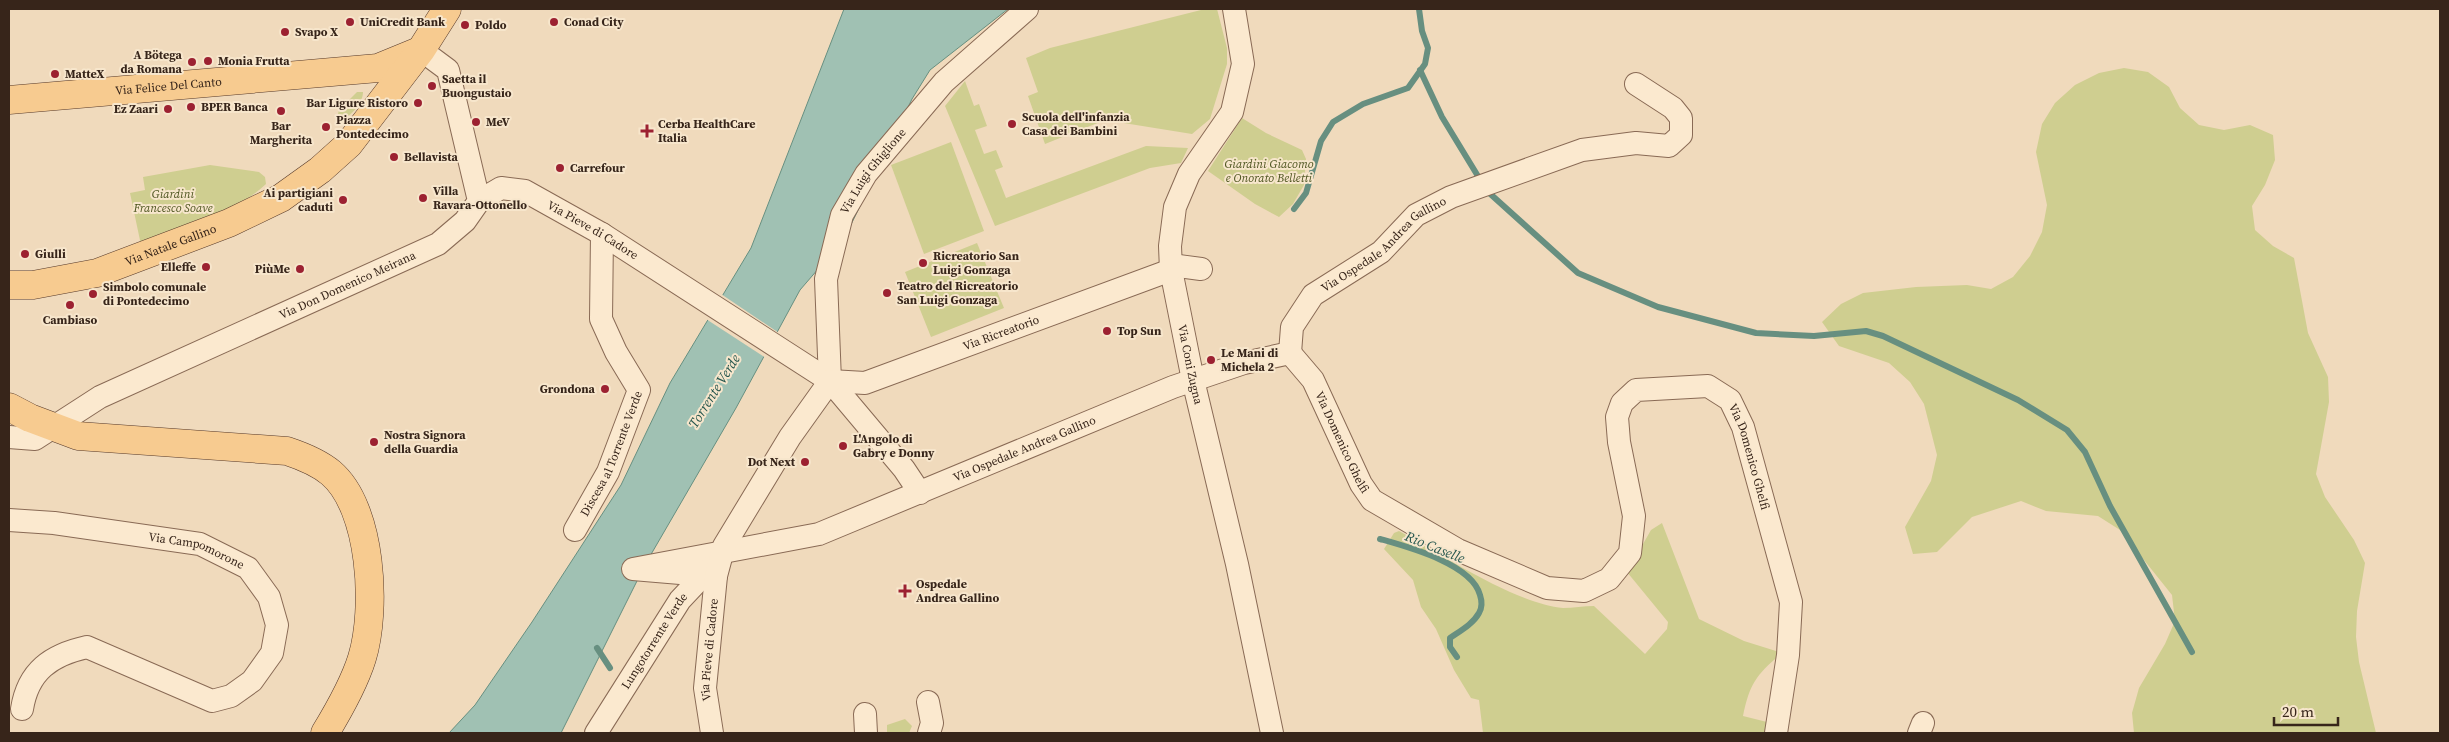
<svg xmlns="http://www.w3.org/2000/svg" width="2449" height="742" font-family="'Source Serif 4',serif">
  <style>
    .green { fill: #cfce90 }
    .water { fill: #a0c1b3; stroke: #678f80 }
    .pier { fill: #f0dabc }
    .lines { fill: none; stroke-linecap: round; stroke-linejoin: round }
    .stream { stroke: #678f80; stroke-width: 6 }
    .minor-casing { stroke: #896a55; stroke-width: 24 }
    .major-casing { stroke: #56392a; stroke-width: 29 }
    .minor { stroke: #fbe9cf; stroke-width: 22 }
    .major { stroke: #f7cb90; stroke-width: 28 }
    .poi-dot { fill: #9c2131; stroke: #f7e6cc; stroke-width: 2 }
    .labels { text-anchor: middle; stroke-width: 4; stroke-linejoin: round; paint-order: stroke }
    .poi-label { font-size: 12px; font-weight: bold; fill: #37251a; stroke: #f7e6cc; text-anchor: start }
    .street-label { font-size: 12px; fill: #37251a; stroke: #f7e6cc }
    .park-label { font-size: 12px; font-style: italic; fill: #4e5520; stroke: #f7e6cc }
    .water-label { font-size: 14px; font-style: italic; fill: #28584f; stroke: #f7e6cc }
  </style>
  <rect width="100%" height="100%" fill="#f0dabc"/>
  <!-- green -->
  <g class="green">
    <path d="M1205 9H1217L1227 48V64L1210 119 1192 134 1105 120 1045 144 1028 96 1038 92 1026 58 1050 48Z"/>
    <path d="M2124 68 2148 72 2169 87 2180 108 2199 125 2224 130 2250 125 2273 135 2275 160 2265 185 2252 206 2255 230 2273 246 2294 258 2308 333 2328 377 2329 402 2316 474 2325 497 2354 540 2365 563 2357 611 2356 637 2359 662 2376 733H2134L2132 713 2139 688 2165 644 2175 621 2172 595 2120 530 2098 516 2046 511 2021 501 1972 517 1937 552 1913 554 1905 527 1931 481 1937 455 1924 404 1910 382 1889 363 1839 346 1822 322 1841 304 1863 293 1916 287 1967 285 1991 289 2013 277 2030 256 2042 232 2047 205 2036 152 2042 124 2055 103 2075 85 2099 73Z"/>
    <path d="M965 81 974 106 979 104 987 126 975 130 984 154 996 150 1003 167 995 170 1006 198 1146 146 1188 148 1181 163 1150 168 995 226 945 106Z"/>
    <path d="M357 92H363C363 104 348 120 336 122L339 110Z"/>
    <path d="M1242 118 1266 133 1302 150 1306 159 1304 185 1293 204 1279 217 1255 204 1208 171Z"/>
    <path d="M951 142 984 231 924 254 891 165Z"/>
    <path d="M210 165 259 172 265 177 266 184C237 212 178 230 141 245L130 193 145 190 143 177Z"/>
    <path d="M977 243 1004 308 931 337 905 272Z"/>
    <path d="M1662 523 1699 619 1744 641 1782 653C1756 675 1750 683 1743 716L1767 722 1765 733H1483L1479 700 1471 698 1454 670 1436 629 1421 607 1413 580 1384 549 1394 533 1399 531C1442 555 1516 604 1563 608 1573 608 1584 606 1594 606L1645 654 1667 629 1668 622 1627 572 1651 530Z"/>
    <path d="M905 719 912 726 909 733H887V725Z"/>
  </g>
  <!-- water -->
  <path class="water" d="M844 9H1008L930 70 912 99 844 239 800 290 736 408 646 563 561 733H449L475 705 532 622 621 485 670 383 751 248Z"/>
  <!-- pier -->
  <path class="pier" d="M721 294 779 333 766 358 706 319Z"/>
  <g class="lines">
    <!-- stream -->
    <g class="stream">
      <path d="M1420 70 1442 117 1487 191 1578 273 1658 307 1756 333 1814 336 1866 331 1883 336 2018 400 2067 430 2085 452 2110 506 2192 652"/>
      <path d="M1294 209 1306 193 1321 141 1333 122 1363 104 1408 88 1425 64 1428 48 1422 31 1419 9"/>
      <path d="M1380 539C1408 547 1472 564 1480 595 1482 601 1482 608 1479 613 1473 624 1460 631 1450 638V647L1457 657"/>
      <path d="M597 648 610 668"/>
    </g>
    <defs>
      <g id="minor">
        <path id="s1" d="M1234 9 1243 64 1232 112 1189 174 1175 207 1170 246 1171 270 1193 380 1237 564 1272 733"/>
        <path id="s2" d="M479 201 501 188 525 191 602 234 830 381 904 469 920 493"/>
        <path d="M1171 265 1201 269"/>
        <path id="s3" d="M1290 353 1313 380 1361 484 1372 500 1458 550 1547 588 1584 591 1609 579 1630 553 1634 516 1619 442 1617 417 1622 403 1636 390 1708 386 1730 400 1743 427 1791 602 1788 655 1776 733"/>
        <path id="s4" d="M1290 353 1292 327 1313 295 1381 252 1416 215 1451 197 1582 150 1636 143 1669 146 1681 135V118L1673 108 1636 84"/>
        <path id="s5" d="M830 381 826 279 842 215 866 174 944 82 1027 9"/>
        <path id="s6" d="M830 381 865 383 1171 270"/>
        <path id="s7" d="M9 437 35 439 100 397 438 244 465 221 479 201 448 70 421 50"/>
        <path id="s8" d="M9 520 54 523 200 544 248 568 269 597 277 625 272 653 252 681 231 696 212 701 87 647C51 655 28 671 22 709"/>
        <path id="s9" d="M575 530 608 472 639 390 616 352 601 319 602 234"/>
        <path id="s10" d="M716 576 633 569 819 534 1173 387 1244 363 1290 353"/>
        <path d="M928 702 932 723 929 733"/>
        <path d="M865 714 866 733"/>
        <path id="s11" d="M596 733 680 600 711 567"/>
        <path id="s12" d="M712 733 705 688 716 576 724 546 790 437 830 381"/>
        <path d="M1919 733 1923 723"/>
      </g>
      <g id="major">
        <path id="s13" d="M9 100 378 68 417 52"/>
        <path id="s14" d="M9 285H33L97 273 229 223 281 198 320 170 349 144 421 50 447 9"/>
        <path d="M9 407 30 418 78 436 287 451C302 456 318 462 331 473 372 508 377 609 362 658 354 684 339 710 325 733"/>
      </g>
    </defs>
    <!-- minor casing -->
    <use href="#minor" class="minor-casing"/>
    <!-- major casing -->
    <use href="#major" class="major-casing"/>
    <!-- minor -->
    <use href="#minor" class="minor"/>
    <!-- major -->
    <use href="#major" class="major"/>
  </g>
  <!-- markers -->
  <g class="poi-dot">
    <circle cx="350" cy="22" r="5"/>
    <circle cx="554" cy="22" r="5"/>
    <circle cx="465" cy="25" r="5"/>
    <circle cx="285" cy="32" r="5"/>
    <circle cx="208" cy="61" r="5"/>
    <circle cx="192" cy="62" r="5"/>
    <circle cx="55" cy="74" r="5"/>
    <circle cx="432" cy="86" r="5"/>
    <circle cx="418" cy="103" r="5"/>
    <circle cx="191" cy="107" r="5"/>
    <circle cx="168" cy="109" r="5"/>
    <circle cx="281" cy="111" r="5"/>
    <circle cx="476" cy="122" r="5"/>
    <circle cx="1012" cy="124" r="5"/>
    <circle cx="326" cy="127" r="5"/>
    <path d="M644.5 123.5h5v5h5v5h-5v5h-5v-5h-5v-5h5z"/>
    <circle cx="394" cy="157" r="5"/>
    <circle cx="560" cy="168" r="5"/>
    <circle cx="423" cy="198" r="5"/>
    <circle cx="343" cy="200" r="5"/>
    <circle cx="25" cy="254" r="5"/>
    <circle cx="923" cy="263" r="5"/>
    <circle cx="206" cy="267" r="5"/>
    <circle cx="300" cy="269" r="5"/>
    <circle cx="887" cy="293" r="5"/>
    <circle cx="93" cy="294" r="5"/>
    <circle cx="70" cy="305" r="5"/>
    <circle cx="1107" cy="331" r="5"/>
    <circle cx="1211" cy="360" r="5"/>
    <circle cx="605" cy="389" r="5"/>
    <circle cx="374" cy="442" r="5"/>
    <circle cx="843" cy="446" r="5"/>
    <circle cx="805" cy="462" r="5"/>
    <path d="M902.5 583.5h5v5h5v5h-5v5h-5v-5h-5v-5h5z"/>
  </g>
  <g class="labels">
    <!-- poi labels -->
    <g class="poi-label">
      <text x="360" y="26">UniCredit Bank</text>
      <text x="564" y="26">Conad City</text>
      <text x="475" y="29">Poldo</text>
      <text x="295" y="36">Svapo X</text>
      <text x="182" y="59" text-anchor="end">A Bötega<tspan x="182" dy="14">da Romana</tspan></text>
      <text x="218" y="65">Monia Frutta</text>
      <text x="65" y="78">MatteX</text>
      <text x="442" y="83">Saetta il<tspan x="442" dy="14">Buongustaio</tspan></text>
      <text x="408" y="107" text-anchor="end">Bar Ligure Ristoro</text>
      <text x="201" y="111">BPER Banca</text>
      <text x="158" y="113" text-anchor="end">Ez Zaari</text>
      <text x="1022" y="121">Scuola dell'infanzia<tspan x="1022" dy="14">Casa dei Bambini</tspan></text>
      <text x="336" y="124">Piazza<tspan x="336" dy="14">Pontedecimo</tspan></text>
      <text x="486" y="126">MeV</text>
      <text x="658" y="128">Cerba HealthCare<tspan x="658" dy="14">Italia</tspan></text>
      <text x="281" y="130" text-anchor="middle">Bar<tspan x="281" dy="14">Margherita</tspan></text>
      <text x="404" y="161">Bellavista</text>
      <text x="570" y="172">Carrefour</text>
      <text x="433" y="195">Villa<tspan x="433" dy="14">Ravara-Ottonello</tspan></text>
      <text x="333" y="197" text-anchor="end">Ai partigiani<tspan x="333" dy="14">caduti</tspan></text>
      <text x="35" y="258">Giulli</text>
      <text x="933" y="260">Ricreatorio San<tspan x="933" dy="14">Luigi Gonzaga</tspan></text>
      <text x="196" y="271" text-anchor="end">Elleffe</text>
      <text x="290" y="273" text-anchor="end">PiùMe</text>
      <text x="897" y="290">Teatro del Ricreatorio<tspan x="897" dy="14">San Luigi Gonzaga</tspan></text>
      <text x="103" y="291">Simbolo comunale<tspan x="103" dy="14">di Pontedecimo</tspan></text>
      <text x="70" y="324" text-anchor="middle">Cambiaso</text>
      <text x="1117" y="335">Top Sun</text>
      <text x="1221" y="357">Le Mani di<tspan x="1221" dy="14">Michela 2</tspan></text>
      <text x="595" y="393" text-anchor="end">Grondona</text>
      <text x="384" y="439">Nostra Signora<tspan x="384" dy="14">della Guardia</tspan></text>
      <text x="853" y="443">L'Angolo di<tspan x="853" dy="14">Gabry e Donny</tspan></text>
      <text x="795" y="466" text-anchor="end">Dot Next</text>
      <text x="916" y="588">Ospedale<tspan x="916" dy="14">Andrea Gallino</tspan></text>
    </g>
    <!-- street labels -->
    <g class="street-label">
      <text dy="4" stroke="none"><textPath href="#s13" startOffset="160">Via Felice Del Canto</textPath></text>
      <text dy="4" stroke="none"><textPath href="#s5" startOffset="222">Via Luigi Ghiglione</textPath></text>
      <text dy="4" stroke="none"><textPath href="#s2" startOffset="128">Via Pieve di Cadore</textPath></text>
      <text dy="4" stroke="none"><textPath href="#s14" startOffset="168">Via Natale Gallino</textPath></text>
      <text dy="4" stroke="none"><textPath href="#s4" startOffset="152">Via Ospedale Andrea Gallino</textPath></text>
      <text dy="4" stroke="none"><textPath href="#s7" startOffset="375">Via Don Domenico Meirana</textPath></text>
      <text dy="4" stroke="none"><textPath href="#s6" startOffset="180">Via Ricreatorio</textPath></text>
      <text dy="4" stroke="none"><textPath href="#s1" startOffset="376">Via Coni Zugna</textPath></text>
      <text dy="4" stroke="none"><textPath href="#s3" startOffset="104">Via Domenico Ghelfi</textPath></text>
      <text dy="4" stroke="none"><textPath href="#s10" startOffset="495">Via Ospedale Andrea Gallino</textPath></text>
      <text dy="4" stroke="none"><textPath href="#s9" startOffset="85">Discesa al Torrente Verde</textPath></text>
      <text dy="4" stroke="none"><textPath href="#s3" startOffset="794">Via Domenico Ghelfi</textPath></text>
      <text dy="4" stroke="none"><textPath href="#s8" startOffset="191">Via Campomorone</textPath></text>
      <text dy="4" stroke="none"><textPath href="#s11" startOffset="109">Lungotorrente Verde</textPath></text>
      <text dy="4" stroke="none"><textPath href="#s12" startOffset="84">Via Pieve di Cadore</textPath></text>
    </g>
    <!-- park labels -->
    <g class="park-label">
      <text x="1269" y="168">Giardini Giacomo<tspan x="1269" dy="14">e Onorato Belletti</tspan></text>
      <text x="173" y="198">Giardini<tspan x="173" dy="14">Francesco Soave</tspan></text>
    </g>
    <!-- water labels -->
    <g class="water-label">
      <text transform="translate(714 391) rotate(-58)" y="5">Torrente Verde</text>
      <text transform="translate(1435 547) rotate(22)" y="5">Rio Caselle</text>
    </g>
  </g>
  <!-- border -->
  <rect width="2449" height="742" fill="none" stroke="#37251a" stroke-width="20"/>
  <!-- scale -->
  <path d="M2274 717v8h64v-8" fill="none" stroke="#37251a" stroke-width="2.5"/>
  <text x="2282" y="717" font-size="15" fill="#37251a" stroke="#f7e6cc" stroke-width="4" paint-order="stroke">20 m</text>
</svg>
